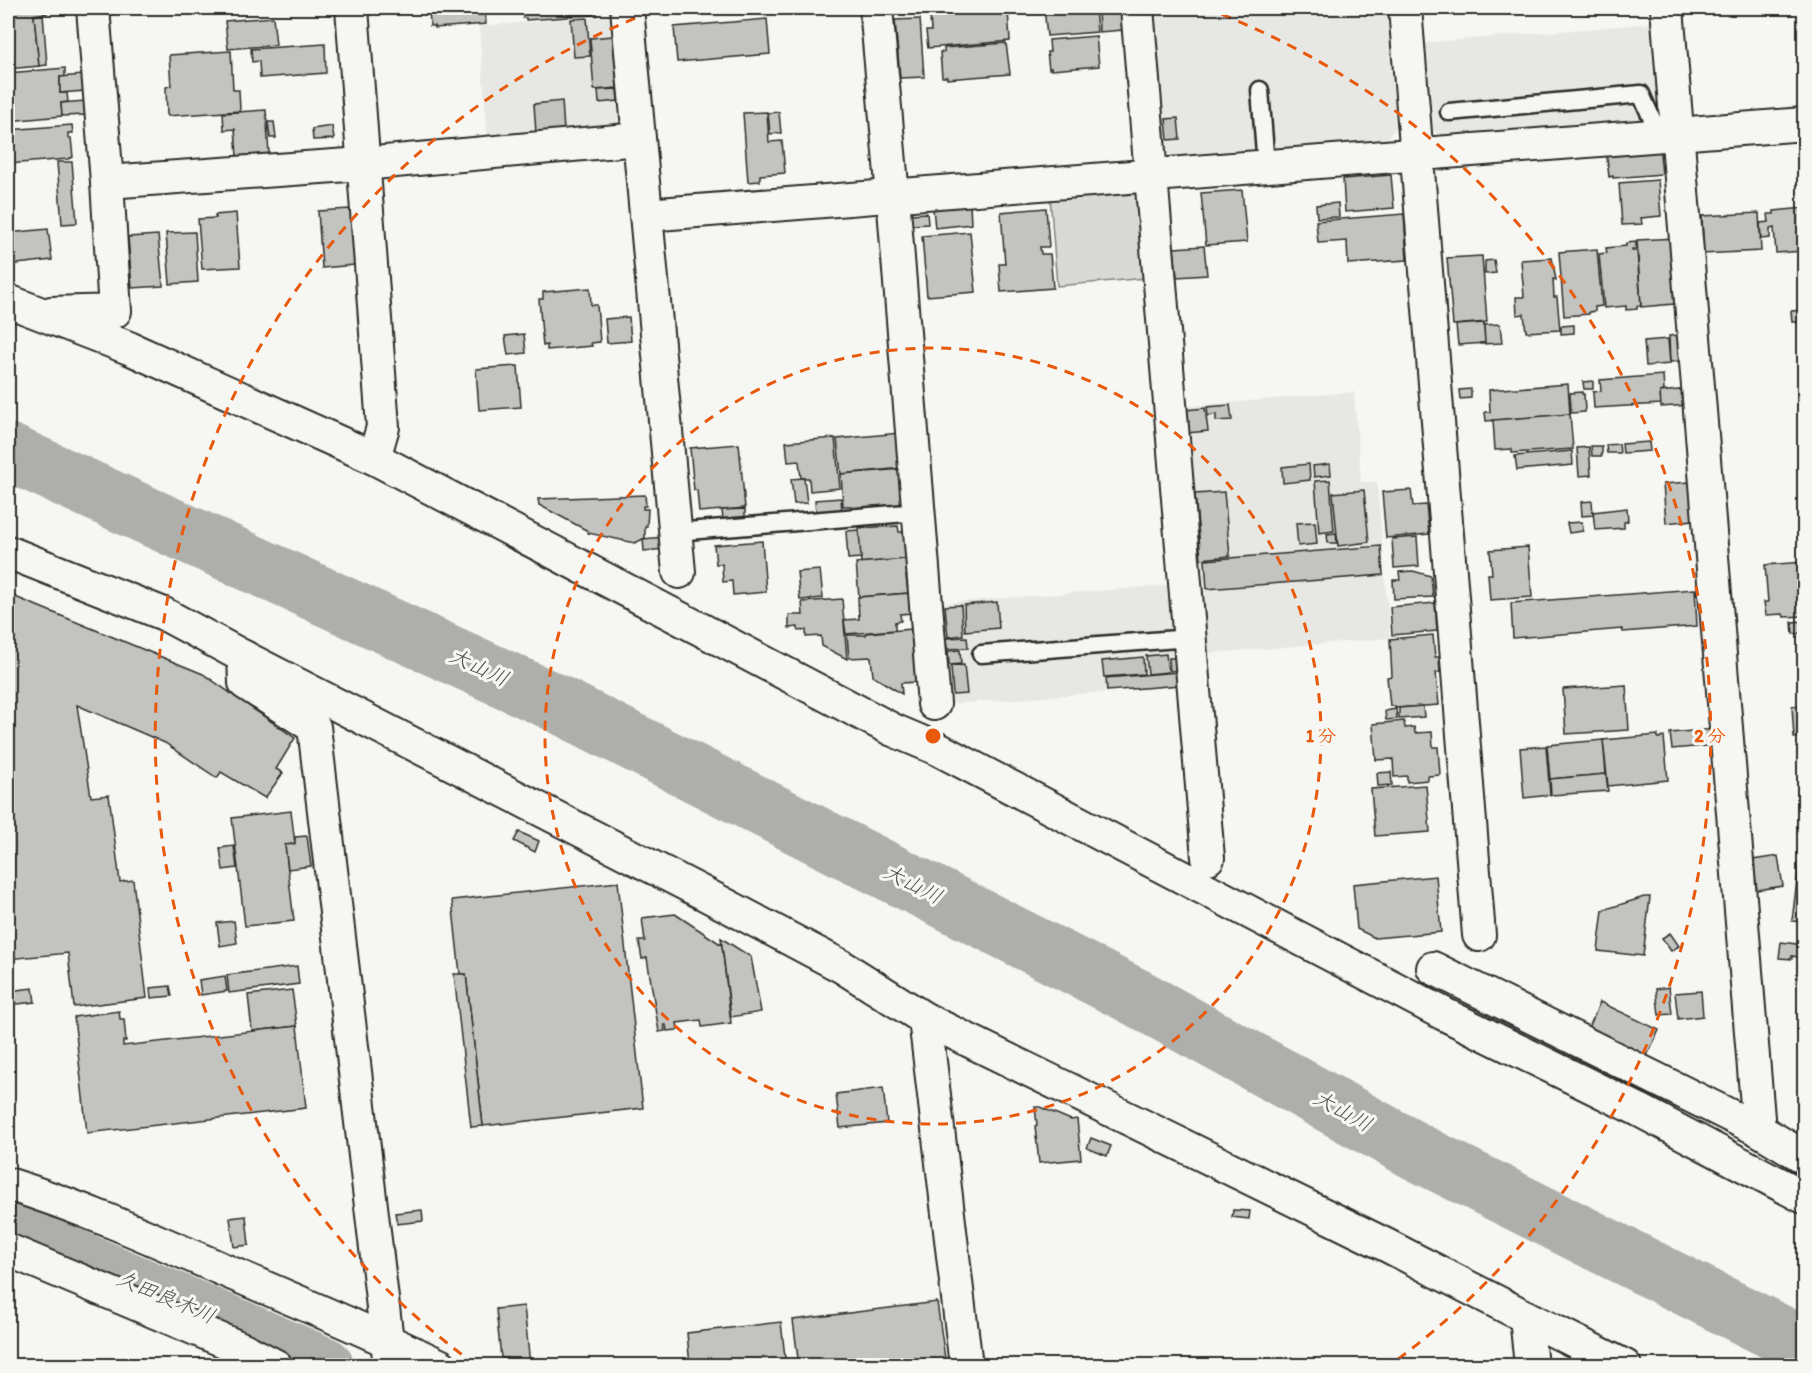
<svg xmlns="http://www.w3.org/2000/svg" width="1812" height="1373" font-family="Itim,'Klee One',sans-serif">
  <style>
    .built { fill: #e7e7e3 }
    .green { fill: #d9d9d5; stroke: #828280; stroke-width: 1.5 }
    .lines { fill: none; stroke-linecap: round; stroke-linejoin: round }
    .river { stroke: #aeaeab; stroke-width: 58 }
    .building { fill: #c3c3c0; stroke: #2b2b2b; stroke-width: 1.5 }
    .lane-casing { stroke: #2b2b2b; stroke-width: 21 }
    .street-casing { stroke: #2b2b2b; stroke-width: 36 }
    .lane { stroke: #f6f6f2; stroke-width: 16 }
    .street { stroke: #f6f6f2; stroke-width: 32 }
    .ring { fill: none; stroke: #e8590c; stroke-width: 3; stroke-dasharray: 10 8 }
    .labels { text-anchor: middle; stroke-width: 6; stroke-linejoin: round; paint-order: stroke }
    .water-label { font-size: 21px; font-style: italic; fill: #525251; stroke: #f6f6f2 }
    .centre { fill: #e8590c; stroke: #f6f6f2; stroke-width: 3 }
    .ring-label { font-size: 18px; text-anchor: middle; font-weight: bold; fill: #e8590c; stroke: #f6f6f2; stroke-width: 6; stroke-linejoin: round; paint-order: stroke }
  </style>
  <rect width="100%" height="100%" fill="#f6f6f2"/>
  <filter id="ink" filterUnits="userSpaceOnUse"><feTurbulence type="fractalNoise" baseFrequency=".0167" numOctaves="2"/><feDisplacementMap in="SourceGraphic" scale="12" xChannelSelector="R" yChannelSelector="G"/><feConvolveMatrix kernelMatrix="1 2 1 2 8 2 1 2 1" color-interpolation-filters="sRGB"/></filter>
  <g filter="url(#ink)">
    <!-- built -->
    <g class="built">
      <path d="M1150 8H1386L1396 127 1387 139 1171 157 1161 146Z"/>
      <path d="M616 15 625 119 616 129 488 140 479 26Z"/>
      <path d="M1654 23 1662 112 1657 118 1441 137 1430 127 1423 43Z"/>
      <path d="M1354 392 1361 482H1377L1390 638 1201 654 1180 407Z"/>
      <path d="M1173 585 1181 686 951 704 942 603Z"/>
    </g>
    <!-- green -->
    <path class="green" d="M1138 188 1146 278 1057 286 1050 196Z"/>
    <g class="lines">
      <!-- river -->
      <g class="river">
        <path d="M8 452 552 701 1134 996 1417 1152 1804 1346"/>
        <path d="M8 1229 325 1366"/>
      </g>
    </g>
    <!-- building -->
    <g class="building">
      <path d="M8 8H47V13L34 15 39 66 8 69Z"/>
      <path d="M429 8H485L486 24 435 28V26H430Z"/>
      <path d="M522 8H568V17L526 20V18H523Z"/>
      <path d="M570 8H596L597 15 570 16Z"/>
      <path d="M1044 8H1095L1097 32 1047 36Z"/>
      <path d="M1098 8H1122L1123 30 1099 32Z"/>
      <path d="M1008 10 1010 41 928 48 926 31H931L930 16Z"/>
      <path d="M43 14 47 65 39 66 34 15Z"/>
      <path d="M273 17 276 45 228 49 225 21Z"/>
      <path d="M587 18 590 56 574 57 571 19Z"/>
      <path d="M767 19 770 54 677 62 674 27Z"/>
      <path d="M920 19 924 77 900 78 895 20Z"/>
      <path d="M613 36 617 88 594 90 590 38Z"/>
      <path d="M1096 36 1099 66 1051 70V68L1049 69 1047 52H1050L1049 40Z"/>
      <path d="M1006 43 1010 74 947 79V77H942L940 52H944V48Z"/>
      <path d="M325 44 326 73 260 78 259 61 252 62 251 49Z"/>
      <path d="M231 51 233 90H239L240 111 167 116 166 87 171 86 169 55Z"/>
      <path d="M65 68V77H60V93H67L68 102 61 103 62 116 8 121V73Z"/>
      <path d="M83 75 85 91 60 93V77Z"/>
      <path d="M617 89 618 101 599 103 598 90Z"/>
      <path d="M85 101 86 115 62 116 61 103Z"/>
      <path d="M562 101 564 131 536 133 534 104Z"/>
      <path d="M266 110 269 154 237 156 235 129 224 130 223 113Z"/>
      <path d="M767 112 769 142 782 141 785 173 760 175V181L748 182 743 113Z"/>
      <path d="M779 112 781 133 770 134 768 113Z"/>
      <path d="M1178 118 1180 139 1168 140 1166 119Z"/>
      <path d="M268 122H274L276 138H270Z"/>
      <path d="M72 125 73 133H68V138H71L73 157 68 159 8 164V130Z"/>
      <path d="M332 126 334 139 313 140 312 129Z"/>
      <path d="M1659 144 1662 174 1613 178V176L1609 177 1606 149Z"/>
      <path d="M57 162H72L77 223 62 224Z"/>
      <path d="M1391 175 1394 208 1345 212 1343 179Z"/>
      <path d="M1658 180 1661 216 1641 218 1642 224 1622 225 1619 183Z"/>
      <path d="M1242 190 1247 242 1206 245 1201 193Z"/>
      <path d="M1338 203 1339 217 1317 218 1316 205Z"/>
      <path d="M970 205 971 224 935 228 933 208Z"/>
      <path d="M1046 208 1049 247H1040L1041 254H1050L1053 288 1001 292 999 264H1005L1001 212Z"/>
      <path d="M1804 208V251L1776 253 1774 228 1770 229V238L1761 239 1760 223 1769 222 1768 214H1774V211Z"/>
      <path d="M350 209 355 265 322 268 318 211Z"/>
      <path d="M236 213 240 267 202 269 198 219 216 218 215 215Z"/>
      <path d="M927 213 928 224 912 225 911 214Z"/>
      <path d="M1759 213 1761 251 1701 254 1700 239H1703L1702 216Z"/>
      <path d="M1404 214 1407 260 1348 264 1347 241 1318 243 1316 221Z"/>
      <path d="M48 229 52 260 8 265V233Z"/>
      <path d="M195 232 198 282 170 284 166 233Z"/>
      <path d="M970 232 976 292 927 296 922 236Z"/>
      <path d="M158 235 163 286 132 288 128 237Z"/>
      <path d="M1676 238 1678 253 1671 254 1674 304 1641 307 1637 240Z"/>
      <path d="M1636 242V249H1632V251H1637L1641 306H1637V309L1626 310V306L1604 308 1599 254 1607 253 1606 248 1626 246V243Z"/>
      <path d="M1204 246 1207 275 1177 277 1174 248Z"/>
      <path d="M1597 249 1602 306 1595 307V311L1589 312V314L1564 316 1559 252Z"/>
      <path d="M1482 256 1487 322 1453 325 1447 258Z"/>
      <path d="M1552 258 1556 280 1553 279 1554 297H1557L1560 330 1526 332 1524 314 1517 315 1516 297H1524L1521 260Z"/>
      <path d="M1494 260 1496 273 1485 274V261Z"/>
      <path d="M590 288 591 305H597L600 342 591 343 592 346 547 350V345L543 346 539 299H543V292Z"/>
      <path d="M1804 310V322H1792L1791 311Z"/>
      <path d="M629 317 631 341 607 343 605 319Z"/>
      <path d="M1484 323 1485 343 1458 345 1456 325Z"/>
      <path d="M1500 324 1502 343 1480 344V343H1485L1484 325Z"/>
      <path d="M1574 325V333L1561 334V326Z"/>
      <path d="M524 334 526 353 508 355 505 336Z"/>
      <path d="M1679 335 1681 361 1670 362 1669 336Z"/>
      <path d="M1668 339 1670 364 1646 366 1644 341Z"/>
      <path d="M518 366 521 407 479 410 476 369Z"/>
      <path d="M1663 375 1664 391 1660 392 1661 404 1594 408 1593 392 1601 391 1600 380Z"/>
      <path d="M1593 381V389H1584L1583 382Z"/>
      <path d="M1568 384 1570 414 1486 421 1485 412H1490L1489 390Z"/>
      <path d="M1471 389V398L1460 399 1459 390Z"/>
      <path d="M1687 389 1689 405 1661 407 1660 392Z"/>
      <path d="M1582 392V394H1584L1585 412 1571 413 1570 393Z"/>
      <path d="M1230 405 1232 420 1216 421V414L1208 416 1207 407Z"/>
      <path d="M1205 408 1208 431 1187 433 1185 410Z"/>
      <path d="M1570 414 1573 449 1512 453V449L1495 450 1493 420Z"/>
      <path d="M900 433 903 468 841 474 837 439Z"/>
      <path d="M835 438 840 488 810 491 809 478H801L799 461 788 462 786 442Z"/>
      <path d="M1649 442 1650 451 1623 453 1622 444Z"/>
      <path d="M739 444 745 508 699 512 697 490H694L690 448Z"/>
      <path d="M1619 444 1620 453H1607L1606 445Z"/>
      <path d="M1591 446H1602V456H1592Z"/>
      <path d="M1589 447 1591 475 1579 476 1577 448Z"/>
      <path d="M1572 451 1573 465 1517 470 1515 456Z"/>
      <path d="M1309 464 1310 480 1283 483 1282 467Z"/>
      <path d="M1330 464 1331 475 1314 477 1313 466Z"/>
      <path d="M903 469 906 504 852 508V506H843L841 474Z"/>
      <path d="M804 478 807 503 794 504 791 479Z"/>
      <path d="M1330 480 1334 531 1319 533 1315 481Z"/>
      <path d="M1690 482 1693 520 1666 523 1663 484Z"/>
      <path d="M1364 490 1369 542 1338 546 1333 493Z"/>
      <path d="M1411 490 1413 506 1426 505 1429 534 1386 538 1382 492Z"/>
      <path d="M1224 492 1230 556 1201 559 1195 494Z"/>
      <path d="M645 495 646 506H643V509H648L647 526H645V538L635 543 588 533V531L539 505 538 499Z"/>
      <path d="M841 498 842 511 816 513 815 500Z"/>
      <path d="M1592 501 1593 515 1582 516 1581 502Z"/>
      <path d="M1627 508 1628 521 1624 522V528L1595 530 1593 512Z"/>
      <path d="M745 509V518L723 520 722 510Z"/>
      <path d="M1315 522 1317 544 1298 546 1296 523Z"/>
      <path d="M1582 522 1583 531 1569 533 1567 523Z"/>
      <path d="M898 526 899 532H905L907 559 861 563 858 528Z"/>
      <path d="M859 530 861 558 848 559 846 531Z"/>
      <path d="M1336 533 1337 543H1328L1327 534Z"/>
      <path d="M664 537 665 549 644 551 643 539Z"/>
      <path d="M1417 537 1419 566 1394 568 1392 539Z"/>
      <path d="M762 541 766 592 733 595 732 581 723 582 722 564H716L714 545Z"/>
      <path d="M1381 546 1383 575 1207 589 1205 560Z"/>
      <path d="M1528 547 1532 597 1490 600 1488 574H1492L1490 550Z"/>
      <path d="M906 559V568L912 567V576H906L908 593 859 597 856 563Z"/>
      <path d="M1804 562V616L1784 617 1783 614 1766 615 1764 602H1768L1765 565Z"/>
      <path d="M820 570 823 598 800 600 797 572Z"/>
      <path d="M1413 571 1431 576 1433 597 1394 599 1393 580H1400L1399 572Z"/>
      <path d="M1695 589 1697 626 1623 632 1622 629 1513 638 1511 603Z"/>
      <path d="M911 593 912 613 900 614 901 621 895 622V630L846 634 844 620 859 619 858 597Z"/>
      <path d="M8 594 203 674 295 738 276 769 283 773 265 798 221 772 217 778 165 743 77 705 91 797 109 795 120 882 133 880 147 998 74 1007 68 953 8 959Z"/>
      <path d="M842 599 847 659 822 646 821 636 806 637V630L798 631V627L789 628V615H803L802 602Z"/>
      <path d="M997 602 999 628 965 631 964 605Z"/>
      <path d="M1435 603 1437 631 1392 635 1390 607Z"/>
      <path d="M961 605 963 635 948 637 945 606Z"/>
      <path d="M1804 621V633L1793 634 1792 622Z"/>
      <path d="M912 629 918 682 901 683 902 694 873 676 871 657 849 658 847 635H866V633Z"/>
      <path d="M1433 635 1435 657H1439L1440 672 1436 673 1439 705 1395 708V706H1390L1387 677 1392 676 1390 639Z"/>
      <path d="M967 637 968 648 947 649 946 638Z"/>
      <path d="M960 650 961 664 949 665 948 651Z"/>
      <path d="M1166 654 1168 672 1148 674 1146 656Z"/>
      <path d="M1143 657 1144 674 1104 677 1102 661Z"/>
      <path d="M1169 658H1177L1178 670 1170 671Z"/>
      <path d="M964 665 967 694 953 695 951 666Z"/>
      <path d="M1179 672 1180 685 1107 691 1106 678Z"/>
      <path d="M1626 685 1629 730 1566 734 1563 689Z"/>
      <path d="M1804 705V737L1794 738 1792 706Z"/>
      <path d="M1423 706 1424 717 1399 719V708Z"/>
      <path d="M1396 709 1397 719 1386 720 1385 711Z"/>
      <path d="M1404 721 1405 728 1414 727 1415 733 1432 732 1433 747H1438L1440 775 1428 776V780L1407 782V776L1394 777 1393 759 1376 760 1373 724Z"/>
      <path d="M1715 729 1716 745 1672 749 1670 733Z"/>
      <path d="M1658 735V738L1664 737 1668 780 1608 786 1603 740Z"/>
      <path d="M1603 740 1606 774 1550 779 1547 745Z"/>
      <path d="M1546 746 1550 795 1524 798 1520 748Z"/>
      <path d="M1391 772 1392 785 1378 786 1377 773Z"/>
      <path d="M1606 774 1608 791 1551 795 1550 779Z"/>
      <path d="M1426 785 1430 832 1375 836 1371 789Z"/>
      <path d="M291 811 295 844 285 845 294 921 245 926 232 818Z"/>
      <path d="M519 832 539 841 535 852 514 841Z"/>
      <path d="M307 836 311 866 288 869 285 845 295 844V837Z"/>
      <path d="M234 846 237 868 223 870 220 848Z"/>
      <path d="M1801 847H1804V922L1792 921Z"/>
      <path d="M1778 856 1783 886 1757 890 1753 860Z"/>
      <path d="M1436 876 1441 932 1375 938 1357 929 1353 884Z"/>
      <path d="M618 882 643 1108 483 1126 466 974H460L452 900Z"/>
      <path d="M1644 897H1650L1643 956 1598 951 1603 910Z"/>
      <path d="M675 914 722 945 731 1023 702 1027 701 1020 677 1023 678 1030 667 1031 666 1025H664L665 1031 659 1032 647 958 642 959 639 941H645L642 918Z"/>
      <path d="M234 921 237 943 220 946 217 923Z"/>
      <path d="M1670 933 1679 946 1671 951 1662 938Z"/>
      <path d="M721 938 751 957 761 1012 731 1017Z"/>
      <path d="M1781 942 1804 945V958L1792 956V959L1779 958Z"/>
      <path d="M297 966 299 984 229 993 227 975Z"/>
      <path d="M454 974H466L483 1126 471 1127Z"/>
      <path d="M225 976 227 991 201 995 199 980Z"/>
      <path d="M170 986 172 996 151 998 150 988Z"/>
      <path d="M1669 987 1672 1014 1659 1015 1656 989Z"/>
      <path d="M33 988 35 1002 8 1005V991Z"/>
      <path d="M292 990 297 1026 252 1031 248 995Z"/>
      <path d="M1701 991 1703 1016 1678 1019 1675 993Z"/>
      <path d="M1600 1002 1659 1030 1646 1058 1588 1030Z"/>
      <path d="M119 1011 120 1019H124L126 1041H123V1046L297 1026 306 1108 87 1133 74 1017Z"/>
      <path d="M883 1088 887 1123 840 1128 836 1094Z"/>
      <path d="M1035 1107H1040L1071 1120 1077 1119 1081 1159 1039 1163 1035 1126 1037 1125Z"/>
      <path d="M1091 1138 1111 1146 1107 1156 1087 1148Z"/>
      <path d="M422 1210 423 1221 397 1224 395 1213Z"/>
      <path d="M1233 1210 1250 1211 1249 1219 1232 1217Z"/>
      <path d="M246 1216 249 1245 234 1247 230 1218Z"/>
      <path d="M937 1302 946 1366H799L793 1320Z"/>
      <path d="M524 1306 530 1365 507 1366V1358H501L496 1309Z"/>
      <path d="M781 1322 786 1366H690L687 1333Z"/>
    </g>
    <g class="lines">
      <defs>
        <g id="lane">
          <path d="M1260 90 1266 166"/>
          <path d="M1449 112 1641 94 1659 135"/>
          <path d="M675 532 919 512"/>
          <path d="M981 654 1190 638"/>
        </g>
        <g id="street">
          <path d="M352 8 383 427 374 458"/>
          <path d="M627 8 679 572"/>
          <path d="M876 8 893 196 934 704"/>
          <path d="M1137 8 1208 858"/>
          <path d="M1405 8 1479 935"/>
          <path d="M1667 8 1759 1130 1804 1157"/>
          <path d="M107 182 363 164 639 139"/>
          <path d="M646 215 1804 124"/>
          <path d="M8 301 129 348 374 458 893 730 938 749 1444 1014 1639 1110 1804 1197"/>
          <path d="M51 313 115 311 107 182 93 8"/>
          <path d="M8 552 164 614 244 657 703 893 841 966 925 1019 1386 1245 1526 1317 1625 1366"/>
          <path d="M244 657 245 683 314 727 390 1366"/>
          <path d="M1433 968 1759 1130"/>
          <path d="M925 1019 966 1366"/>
          <path d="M8 1184C82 1207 153 1239 224 1270 296 1301 369 1331 441 1366"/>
          <path d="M8 1250 243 1349 276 1366"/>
          <path d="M1526 1317 1531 1366"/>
        </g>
      </defs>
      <!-- lane casing -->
      <use href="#lane" class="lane-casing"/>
      <!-- street casing -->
      <use href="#street" class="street-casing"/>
      <!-- lane -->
      <use href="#lane" class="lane"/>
      <!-- street -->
      <use href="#street" class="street"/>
    </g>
  </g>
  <!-- distance rings -->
  <g class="ring">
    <circle cx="933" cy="736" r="388"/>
    <path d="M476 1365A777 777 0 0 1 661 8M1205 8A777 777 0 0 1 1390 1365"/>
  </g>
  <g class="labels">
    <!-- water labels -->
    <g class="water-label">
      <text transform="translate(479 667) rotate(25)" y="7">大山川</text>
      <text transform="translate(913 884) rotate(27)" y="7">大山川</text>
      <text transform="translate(1343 1111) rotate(29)" y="7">大山川</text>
      <text transform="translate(166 1297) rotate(23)" y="7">久田良木川</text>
    </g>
  </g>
  <circle cx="933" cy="736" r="9" class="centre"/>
  <g class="ring-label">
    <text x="1321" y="742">1 分</text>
    <text x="1710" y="742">2 分</text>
  </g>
  <!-- margin -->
  <rect width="1812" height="1373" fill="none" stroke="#f6f6f2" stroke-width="30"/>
  <rect x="15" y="15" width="1782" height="1343" fill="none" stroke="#2b2b2b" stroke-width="2" filter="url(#ink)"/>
</svg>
